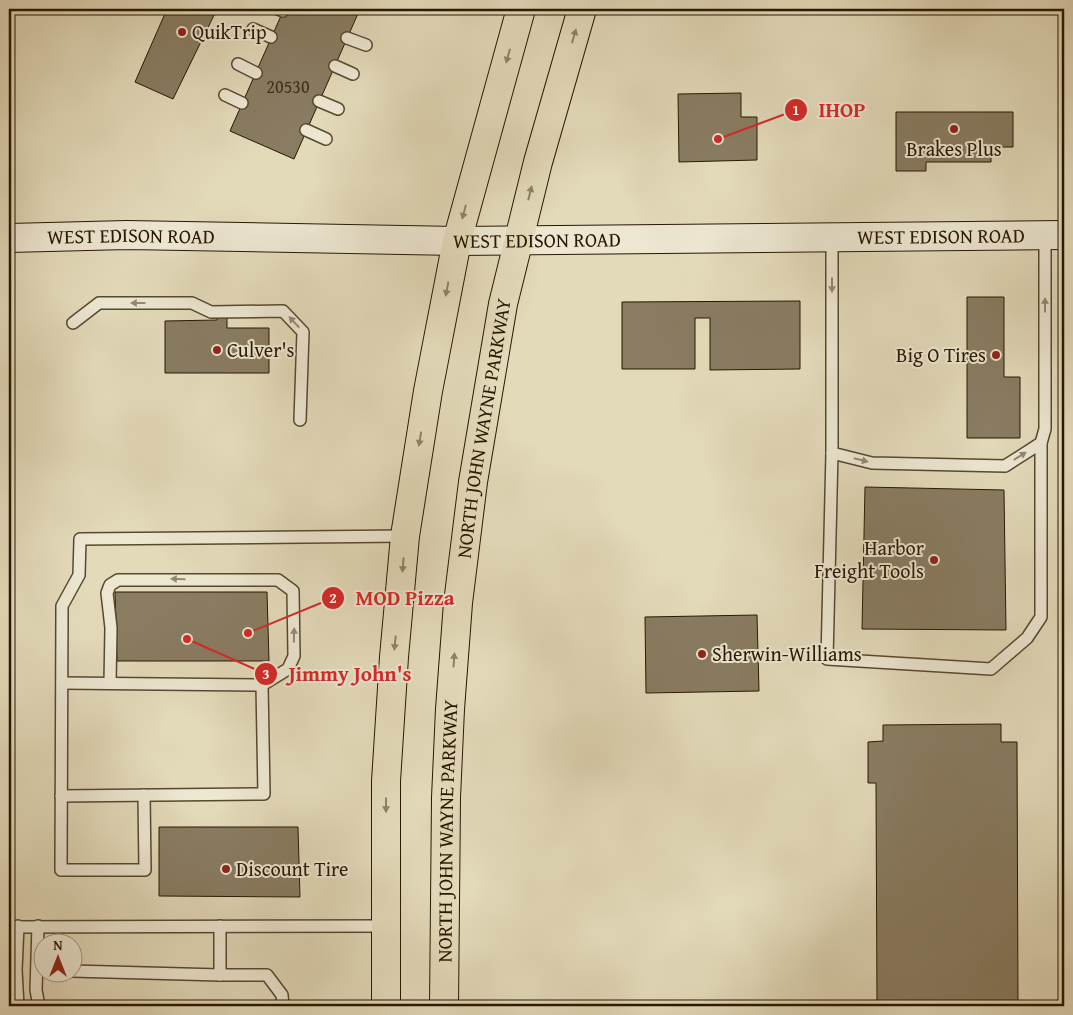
<svg xmlns="http://www.w3.org/2000/svg" width="1073" height="1015" font-family="'Gentium Book Plus',serif">
  <style>
    .building { fill: #897c62; stroke: #281702 }
    .lines { fill: none; stroke-linecap: round; stroke-linejoin: round }
    .lane-casing { stroke: #574830; stroke-width: 14 }
    .secondary-casing { stroke: #281702; stroke-width: 30 }
    .highway-casing { stroke: #281702; stroke-width: 30 }
    .lane { stroke: #ede7d2; stroke-width: 11 }
    .secondary { stroke: #ede7d2; stroke-width: 28 }
    .highway { stroke: #e3daba; stroke-width: 28 }
    .oneway { fill: #8f8267 }
    .oneway2 { fill: #948974 }
    .poi-dot { fill: #8f2418; stroke: #ede7d2; stroke-width: 2 }
    .labels { text-anchor: middle; stroke-width: 4; stroke-linejoin: round; paint-order: stroke }
    .number-label { font-size: 18px; fill: #40301a }
    .poi-label { font-size: 20px; fill: #281702; stroke: #ede7d2; text-anchor: start }
    .street-label { font-size: 20px; fill: #281702; stroke: #ede7d2 }
    .leader { fill: none; stroke: #d62828; stroke-width: 2 }
    .callout-dot { fill: #d62828; stroke: #ede7d2; stroke-width: 2 }
    .mark-label { font-size: 15px; text-anchor: middle; font-weight: bold; fill: #fff }
    .callout-label { font-size: 21px; text-anchor: middle; font-weight: bold; fill: #d62828; stroke: #ede7d2; stroke-width: 4; stroke-linejoin: round; paint-order: stroke }
  </style>
  <rect width="100%" height="100%" fill="#e3daba"/>
  <filter id="stains"><feTurbulence type="fractalNoise" baseFrequency=".004" numOctaves="4"/><feColorMatrix values="0 0 0 0 .2 0 0 0 0 .09 0 0 0 0 .02 0 0 0 .5 -.17"/></filter>
  <radialGradient id="worn" r=".72"><stop offset=".6" stop-color="#630" stop-opacity="0"/><stop offset="1" stop-color="#630" stop-opacity=".3"/></radialGradient>
  <!-- building -->
  <g class="building">
    <path d="M167 9H217L173 99 135 82Z"/>
    <path d="M284 9H360L294 159 230 131Z"/>
    <path d="M741 93V117H757V160L679 162 678 94Z"/>
    <path d="M896 112H1013V147H991V162H926V171H896Z"/>
    <path d="M967 297H1004V377H1020V438H967Z"/>
    <path d="M800 301V369L710 370V318H695V369H622V302Z"/>
    <path d="M217 315H227V328H269V373H165V321L217 320Z"/>
    <path d="M865 487 1004 490 1006 630 862 629Z"/>
    <path d="M115 592H267L269 661H117Z"/>
    <path d="M757 615 759 691 646 693 645 617Z"/>
    <path d="M1001 724V742H1017L1018 1006H877L876 783H868V742L883 741V725Z"/>
    <path d="M159 827H298L300 897 159 896Z"/>
  </g>
  <g class="lines">
    <defs>
      <g id="lane">
        <path d="M278 9 283 11"/>
        <path d="M253 29 271 37"/>
        <path d="M347 38 366 45"/>
        <path d="M238 64 256 73"/>
        <path d="M335 66 353 74"/>
        <path d="M225 95 242 103"/>
        <path d="M319 101 338 109"/>
        <path d="M306 130 326 139"/>
        <path d="M832 236V453L872 463 1005 466 1041 443 1045 429V235"/>
        <path d="M73 323 99 303H192L211 312 283 311 303 332 300 420"/>
        <path d="M832 453 827 659 991 669 1027 638 1041 617V443"/>
        <path d="M110 683 111 628 107 593 110 585 118 580H278L293 591 294 656 288 669 262 685"/>
        <path d="M144 795 145 870H61L62 606 79 575 80 539 405 536"/>
        <path d="M61 796 264 794 262 685 62 683"/>
        <path d="M18 926 16 970 18 1006"/>
        <path d="M38 926 36 990 39 1006"/>
        <path d="M220 926V975H267L282 995 283 1006"/>
        <path d="M9 927 386 926"/>
        <path d="M72 971 220 975"/>
      </g>
      <g id="secondary">
        <path id="s1" d="M9 238 127 235 457 241 1064 235"/>
      </g>
      <g id="highway">
        <path d="M386 1006V781L394 657 405 536 428 391 457 241 521 9"/>
        <path id="s2" d="M444 1006 446 798 450 709 458 603 473 482 503 304 538 162 582 9"/>
      </g>
    </defs>
    <!-- lane casing -->
    <use href="#lane" class="lane-casing"/>
    <!-- secondary casing -->
    <use href="#secondary" class="secondary-casing"/>
    <!-- highway casing -->
    <use href="#highway" class="highway-casing"/>
    <!-- lane -->
    <use href="#lane" class="lane"/>
    <!-- secondary -->
    <use href="#secondary" class="secondary"/>
    <!-- highway -->
    <use href="#highway" class="highway"/>
  </g>
  <!-- one-way arrows -->
  <defs><path id="oneway-solid" d="M-6-.8H1V-3.2L6.5 0L1 3.2V.8H-6Z" transform="scale(1.25)"/></defs>
  <g class="oneway">
    <use href="#oneway-solid" transform="translate(574 36) rotate(-74)"/>
    <use href="#oneway-solid" transform="translate(508 56) rotate(106)"/>
    <use href="#oneway-solid" transform="translate(530 193) rotate(-76)"/>
    <use href="#oneway-solid" transform="translate(464 212) rotate(105)"/>
    <use href="#oneway-solid" transform="translate(447 289) rotate(101)"/>
    <use href="#oneway-solid" transform="translate(420 439) rotate(99)"/>
    <use href="#oneway-solid" transform="translate(403 565) rotate(95)"/>
    <use href="#oneway-solid" transform="translate(395 643) rotate(96)"/>
    <use href="#oneway-solid" transform="translate(454 660) rotate(-86)"/>
    <use href="#oneway-solid" transform="translate(386 805) rotate(90)"/>
  </g>
  <g class="oneway2">
    <use href="#oneway-solid" transform="translate(832 285) rotate(90)"/>
    <use href="#oneway-solid" transform="translate(138 303) rotate(180)"/>
    <use href="#oneway-solid" transform="translate(1045 305) rotate(-90)"/>
    <use href="#oneway-solid" transform="translate(294 322) rotate(-133)"/>
    <use href="#oneway-solid" transform="translate(1020 456) rotate(-32)"/>
    <use href="#oneway-solid" transform="translate(861 460) rotate(14)"/>
    <use href="#oneway-solid" transform="translate(178 579) rotate(-179)"/>
    <use href="#oneway-solid" transform="translate(294 635) rotate(-89)"/>
  </g>
  <!-- markers -->
  <g class="poi-dot">
    <circle cx="182" cy="32" r="5"/>
    <circle cx="954" cy="129" r="5"/>
    <circle cx="217" cy="350" r="5"/>
    <circle cx="996" cy="355" r="5"/>
    <circle cx="934" cy="560" r="5"/>
    <circle cx="702" cy="654" r="5"/>
    <circle cx="226" cy="869" r="5"/>
  </g>
  <g class="labels">
    <!-- number labels -->
    <g class="number-label">
      <text x="288" y="93">20530</text>
    </g>
    <!-- poi labels -->
    <g class="poi-label">
      <text x="192" y="39">QuikTrip</text>
      <text x="954" y="156" text-anchor="middle">Brakes Plus</text>
      <text x="227" y="357">Culver's</text>
      <text x="986" y="362" text-anchor="end">Big O Tires</text>
      <text x="924" y="555" text-anchor="end">Harbor<tspan x="924" dy="23">Freight Tools</tspan></text>
      <text x="712" y="661">Sherwin-Williams</text>
      <text x="236" y="876">Discount Tire</text>
    </g>
    <!-- street labels -->
    <g class="street-label">
      <text dy="7" stroke="none"><textPath href="#s1" startOffset="932">WEST EDISON ROAD</textPath></text>
      <text dy="7" stroke="none"><textPath href="#s1" startOffset="122">WEST EDISON ROAD</textPath></text>
      <text dy="7" stroke="none"><textPath href="#s1" startOffset="528">WEST EDISON ROAD</textPath></text>
      <text dy="7" stroke="none"><textPath href="#s2" startOffset="580">NORTH JOHN WAYNE PARKWAY</textPath></text>
      <text dy="7" stroke="none"><textPath href="#s2" startOffset="175">NORTH JOHN WAYNE PARKWAY</textPath></text>
    </g>
  </g>
  <!-- callouts -->
  <path class="leader" d="M718 139L796 110M248 633L333 598M187 639L266 674"/>
  <g class="callout-dot">
    <circle cx="718" cy="139" r="5"/>
    <circle cx="248" cy="633" r="5"/>
    <circle cx="187" cy="639" r="5"/>
    <circle cx="796" cy="110" r="12"/>
    <circle cx="333" cy="598" r="12"/>
    <circle cx="266" cy="674" r="12"/>
  </g>
  <g class="mark-label">
    <text x="796" y="115">1</text>
    <text x="333" y="603">2</text>
    <text x="266" y="679">3</text>
  </g>
  <g class="callout-label">
    <text x="842" y="117">IHOP</text>
    <text x="405" y="605">MOD Pizza</text>
    <text x="350" y="681">Jimmy John's</text>
  </g>
  <!-- margin -->
  <rect width="1073" height="1015" fill="none" stroke="#e3daba" stroke-width="30"/>
  <rect x="10" y="10" width="1053" height="995" fill="none" stroke="#281702" stroke-width="2.5"/>
  <rect x="15" y="15" width="1043" height="985" fill="none" stroke="#281702"/>
  <!-- north arrow -->
  <g transform="translate(58 958)"><circle r="24" fill="#ede7d2" stroke="#9e947f"/>
  <path d="M0-4L9 19L0 12L-9 19Z" fill="#8f2418"/>
  <text y="-8" font-size="14" font-weight="bold" text-anchor="middle" fill="#281702">N</text>
  </g>
  <rect width="100%" height="100%" filter="url(#stains)"/>
  <rect width="100%" height="100%" fill="url(#worn)"/>
</svg>
